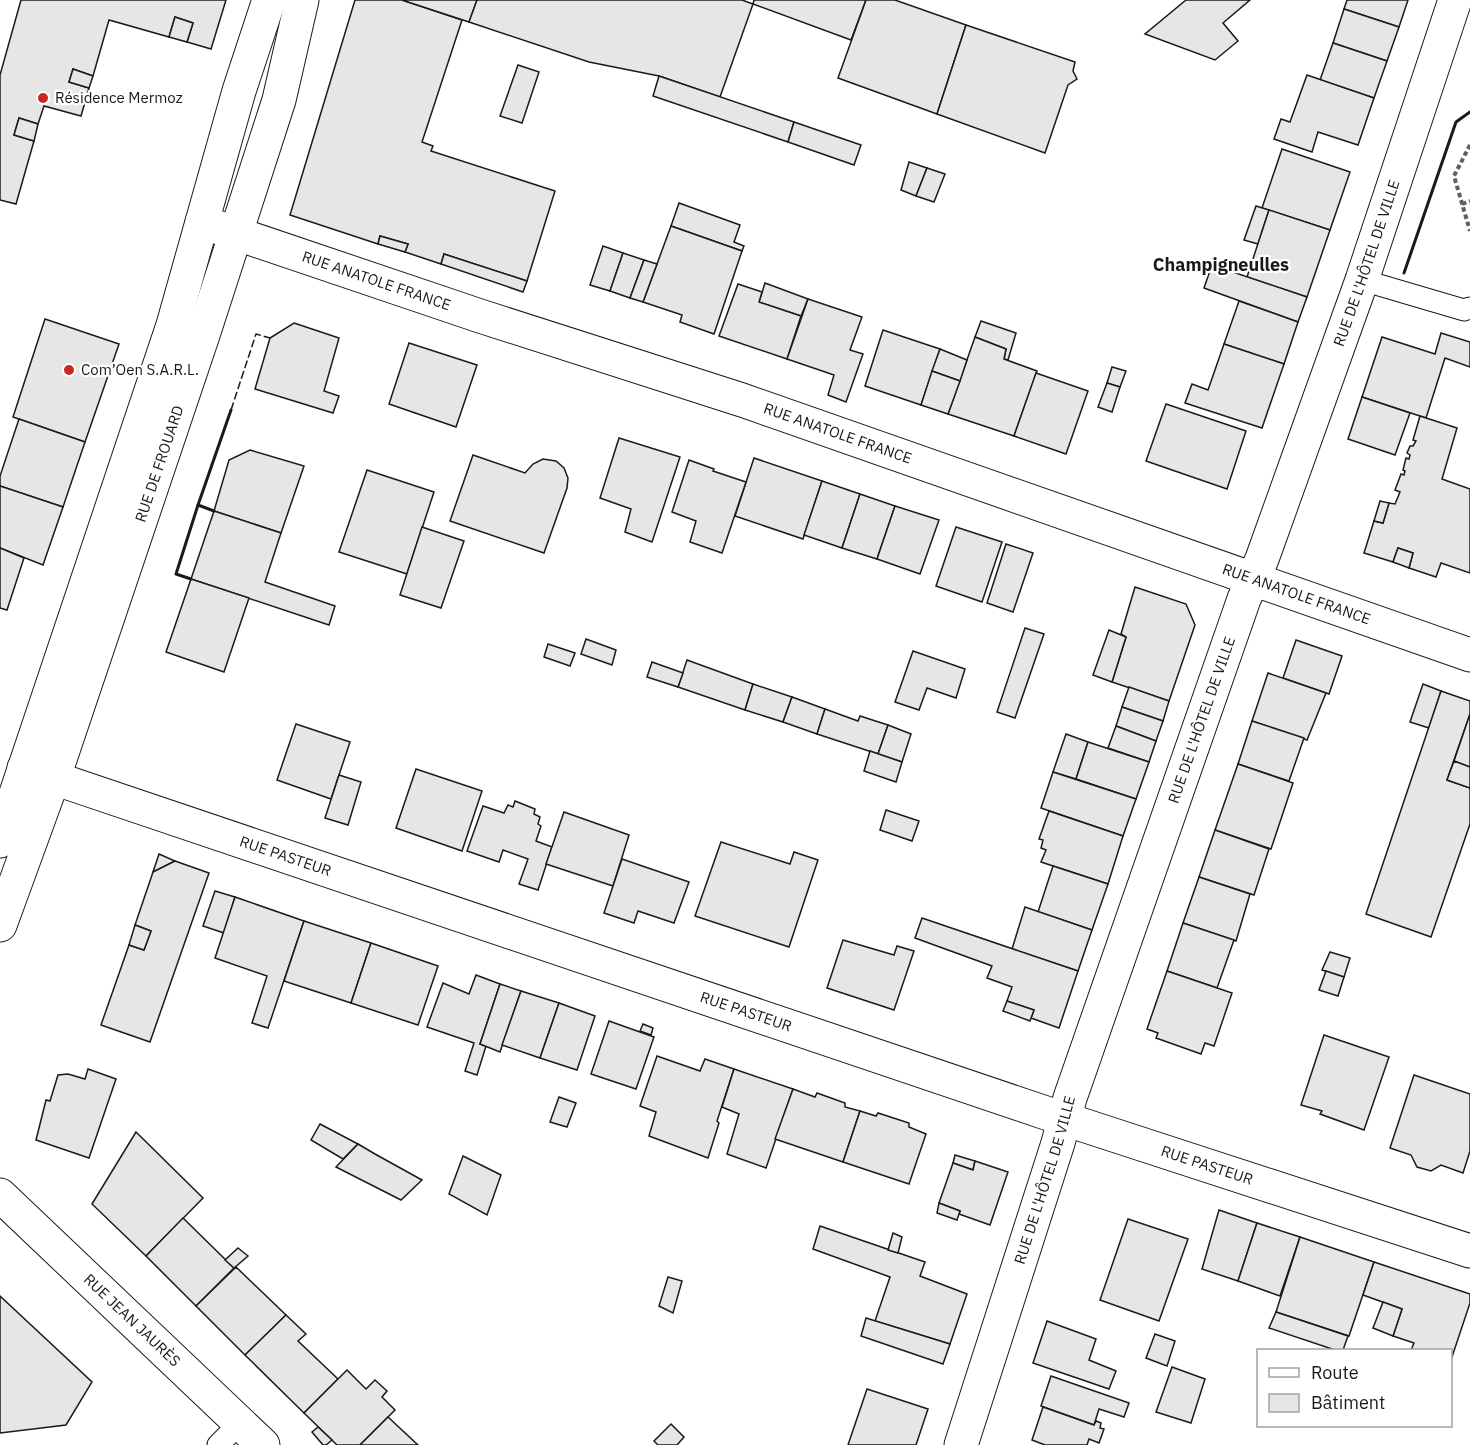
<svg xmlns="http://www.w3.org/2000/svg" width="1470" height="1445" font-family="'IBM Plex Sans',sans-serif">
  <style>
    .building { fill: #e6e6e6; stroke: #1a1a1a; stroke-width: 1.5 }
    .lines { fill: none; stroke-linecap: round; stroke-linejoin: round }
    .lane-casing { stroke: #1a1a1a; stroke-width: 23 }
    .street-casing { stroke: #1a1a1a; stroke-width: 35 }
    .secondary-casing { stroke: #1a1a1a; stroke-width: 35 }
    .path { stroke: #5f5f5f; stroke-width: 4; stroke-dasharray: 4.5 3; stroke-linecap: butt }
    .lane { stroke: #fff; stroke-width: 21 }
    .street { stroke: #fff; stroke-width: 33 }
    .secondary { stroke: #fff; stroke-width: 33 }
    .fence { stroke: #1a1a1a; stroke-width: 1.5; stroke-dasharray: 8 3; stroke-linecap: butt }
    .wall { stroke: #1a1a1a; stroke-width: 3 }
    .poi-dot { fill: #c62828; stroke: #fff; stroke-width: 2 }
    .labels { text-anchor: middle; stroke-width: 4.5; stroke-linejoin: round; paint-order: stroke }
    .poi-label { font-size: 15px; fill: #1a1a1a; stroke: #fff; text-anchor: start }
    .street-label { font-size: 15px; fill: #1a1a1a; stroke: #fff }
    .quarter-label { font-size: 18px; font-weight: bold; fill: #1a1a1a; stroke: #fff }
  </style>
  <rect width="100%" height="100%" fill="#fff"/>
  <!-- building -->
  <g class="building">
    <path d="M21 0H226L211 49 187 42 193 23 175 17 169 37 109 20 93 76 73 69 69 82 89 88 81 116 44 106 38 124 19 118 14 135 34 141 16 204 0 200V75Z"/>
    <path d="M355 0H402L462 20 422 142 433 146 431 151 555 191 527 281 444 254 441 264 405 252 408 244 380 236 378 244 290 215Z"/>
    <path d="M402 0H477L469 22Z"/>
    <path d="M477 0H742L753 4 720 97 659 76 589 62 469 22Z"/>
    <path d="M754 0H866L851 40 753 4Z"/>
    <path d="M866 0H895L966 25 937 114 838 78Z"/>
    <path d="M1186 0H1250L1223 23 1238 41 1215 60 1145 34Z"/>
    <path d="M1347 0H1408L1399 27 1344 9Z"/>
    <path d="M1344 9 1399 27 1387 61 1333 43Z"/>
    <path d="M175 17 193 23 187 42 169 37Z"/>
    <path d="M966 25 1075 62 1073 71 1077 79 1068 85 1045 153 937 114Z"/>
    <path d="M1333 43 1387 61 1374 98 1320 80Z"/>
    <path d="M518 65 539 72 522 123 500 116Z"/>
    <path d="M73 69 93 76 89 88 69 82Z"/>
    <path d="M1307 75 1374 98 1358 145 1318 132 1312 152 1274 139 1281 119 1290 122Z"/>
    <path d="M659 76 794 122 788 142 653 96Z"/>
    <path d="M19 118 38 124 34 141 14 135Z"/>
    <path d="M794 122 861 145 854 165 788 142Z"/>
    <path d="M1282 149 1350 172 1330 230 1262 208Z"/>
    <path d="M909 162 927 168 916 196 901 190Z"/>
    <path d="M927 168 945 174 934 202 916 196Z"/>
    <path d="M679 203 740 225 734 242 744 246 742 251 671 226Z"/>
    <path d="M1256 206 1269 210 1258 244 1244 240Z"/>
    <path d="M1269 210 1330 230 1307 297 1247 277Z"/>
    <path d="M671 226 742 251 714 334 680 322 682 315 643 302Z"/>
    <path d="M380 236 408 244 405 252 378 244Z"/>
    <path d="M603 246 623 253 610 291 590 285Z"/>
    <path d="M623 253 644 260 630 298 610 291Z"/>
    <path d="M444 254 527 281 523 292 441 264Z"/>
    <path d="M644 260 657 264 643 302 630 298Z"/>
    <path d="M1212 265 1307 297 1298 322 1204 288Z"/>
    <path d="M765 283 808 299 801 316 759 302Z"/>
    <path d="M738 284 762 292 759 302 801 316 787 359 719 336Z"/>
    <path d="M808 299 862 317 850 350 863 354 846 402 828 395 834 375 787 359Z"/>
    <path d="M1239 301 1298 322 1284 364 1224 344Z"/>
    <path d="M45 319 119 344 85 442 13 417Z"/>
    <path d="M981 321 1016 333 1008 360 1004 359 1006 349 975 337Z"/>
    <path d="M294 323 339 338 324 391 339 396 333 413 255 389 270 338Z"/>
    <path d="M883 330 940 349 921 405 865 386Z"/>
    <path d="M1441 333 1470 342V367L1445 358 1426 418 1362 397 1382 337 1435 354Z"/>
    <path d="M975 337 1006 349 1004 359 1037 371 1014 436 948 414Z"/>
    <path d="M409 343 477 365 456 427 389 404Z"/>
    <path d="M1224 344 1284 364 1262 428 1185 403 1192 384 1208 390Z"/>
    <path d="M940 349 967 360 960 381 932 371Z"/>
    <path d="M1112 367 1126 371 1120 387 1107 383Z"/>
    <path d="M932 371 960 381 948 414 921 405Z"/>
    <path d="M1036 373 1088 391 1066 454 1014 436Z"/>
    <path d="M1107 383 1120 387 1112 412 1098 407Z"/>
    <path d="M1362 397 1410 413 1395 455 1348 439Z"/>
    <path d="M1166 404 1246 431 1227 489 1146 461Z"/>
    <path d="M1420 416 1457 428 1442 479 1470 489V573L1441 563 1436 577 1409 568 1413 553 1398 548 1393 562 1364 553 1374 521 1383 523 1389 503 1395 504 1400 492 1395 490 1401 474 1404 475 1405 471 1403 470 1406 458 1409 459 1410 455 1407 453 1410 446H1413L1416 441 1413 440Z"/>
    <path d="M19 419 85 442 63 507 0 486V476Z"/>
    <path d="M619 438 680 457 652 542 625 532 631 509 600 498Z"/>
    <path d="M250 450 304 466 281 533 214 511 229 460Z"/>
    <path d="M473 455 525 473 533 464 543 459 556 461 564 468 568 478 567 488 544 553 450 521Z"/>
    <path d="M754 458 822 481 803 539 735 516Z"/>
    <path d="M689 460 714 469 713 471 746 482 722 553 690 542 696 521 672 512Z"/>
    <path d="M367 470 434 492 407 574 339 552Z"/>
    <path d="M822 481 860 494 842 548 804 535Z"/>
    <path d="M0 486 63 507 43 565 0 548Z"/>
    <path d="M860 494 895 506 877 559 842 548Z"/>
    <path d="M1380 501 1389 503 1383 523 1374 521Z"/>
    <path d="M895 506 939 520 920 574 877 559Z"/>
    <path d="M214 511 281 533 265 582 335 606 329 625 191 579Z"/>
    <path d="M422 527 464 541 441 608 400 595Z"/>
    <path d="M956 527 1002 542 982 602 936 586Z"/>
    <path d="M1006 544 1033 553 1013 612 987 603Z"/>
    <path d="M0 548 24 558 7 610 0 608Z"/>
    <path d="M1398 548 1413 553 1409 568 1393 562Z"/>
    <path d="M191 579 249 598 224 672 166 652Z"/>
    <path d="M1135 587 1186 604 1195 625 1169 701 1112 682 1126 637 1121 634Z"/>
    <path d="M1025 628 1044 634 1015 718 997 712Z"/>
    <path d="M1109 630 1126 637 1112 682 1093 675Z"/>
    <path d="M586 639 616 650 612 665 581 654Z"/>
    <path d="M1296 640 1342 656 1329 694 1283 678Z"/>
    <path d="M548 644 575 653 570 666 544 657Z"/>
    <path d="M913 651 965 669 956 698 927 688 919 710 895 702Z"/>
    <path d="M687 660 753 684 745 710 678 687Z"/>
    <path d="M652 662 683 673 678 687 647 677Z"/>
    <path d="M1268 673 1326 693 1307 740 1252 721Z"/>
    <path d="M753 684 792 697 783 722 745 710Z"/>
    <path d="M1423 684 1441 691 1429 728 1410 722Z"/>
    <path d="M1129 687 1169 701 1163 721 1122 707Z"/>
    <path d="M1441 691 1470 701V714L1447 780 1470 788V824L1431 937 1366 914Z"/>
    <path d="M792 697 825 709 817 734 783 722Z"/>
    <path d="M1122 707 1163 721 1156 741 1116 726Z"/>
    <path d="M825 709 858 721 860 716 888 725 878 754 817 734Z"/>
    <path d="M1470 714V767L1454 761Z"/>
    <path d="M1252 721 1304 738 1289 781 1238 764Z"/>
    <path d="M296 724 350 742 331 799 277 780Z"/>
    <path d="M888 725 911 734 902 762 878 754Z"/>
    <path d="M1116 726 1156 741 1149 762 1108 748Z"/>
    <path d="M1066 734 1088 742 1076 779 1053 772Z"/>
    <path d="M1088 742 1149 762 1136 799 1076 779Z"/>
    <path d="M870 751 902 762 896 782 864 771Z"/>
    <path d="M1454 761 1470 767V788L1447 780Z"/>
    <path d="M1238 764 1293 783 1271 849 1215 830Z"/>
    <path d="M416 769 482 791 462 851 396 828Z"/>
    <path d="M1053 772 1136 799 1123 836 1041 808Z"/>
    <path d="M339 775 361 782 348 825 325 818Z"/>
    <path d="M515 801 535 809 534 814 540 817 538 824 541 826 536 841 552 847 538 890 519 884 528 859 503 850 499 862 467 851 483 806 504 813 508 805 513 807Z"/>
    <path d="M886 810 919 821 912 841 880 830Z"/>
    <path d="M1049 811 1123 836 1108 884 1041 862 1046 850 1041 848 1043 840 1039 839Z"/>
    <path d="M564 812 629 835 613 886 546 864Z"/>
    <path d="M1215 830 1269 849 1254 895 1199 877Z"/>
    <path d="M721 842 790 864 794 852 818 860 789 947 695 916Z"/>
    <path d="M159 854 175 861 153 872Z"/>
    <path d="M622 859 689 882 674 923 638 911 634 923 604 913Z"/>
    <path d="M175 861 209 873 150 1042 101 1025 129 945 144 950 151 931 135 925 153 872Z"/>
    <path d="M1053 866 1108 884 1092 930 1038 912Z"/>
    <path d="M1199 877 1250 894 1236 941 1183 923Z"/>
    <path d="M215 891 235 897 224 933 203 926Z"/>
    <path d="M235 897 304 921 268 1028 252 1023 267 976 215 958Z"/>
    <path d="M1025 907 1092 930 1078 971 1012 949Z"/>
    <path d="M922 918 1078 971 1059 1028 1031 1018 1034 1010 1007 1001 1012 987 987 978 992 966 915 938Z"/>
    <path d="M304 921 371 943 351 1003 284 981Z"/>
    <path d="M1183 923 1234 940 1217 988 1167 971Z"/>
    <path d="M135 925 151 931 144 950 129 945Z"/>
    <path d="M843 940 894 955 897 946 914 951 894 1010 827 988Z"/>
    <path d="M371 943 438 966 418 1025 351 1003Z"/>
    <path d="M1330 952 1350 958 1344 977 1322 970Z"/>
    <path d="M1167 971 1232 993 1214 1046 1205 1043 1201 1054 1156 1038 1158 1033 1147 1029Z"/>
    <path d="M1326 971 1344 977 1338 996 1319 990Z"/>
    <path d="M476 975 500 984 480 1044 486 1046 477 1075 465 1071 474 1043 427 1027 443 983 469 994Z"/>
    <path d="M500 984 521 991 500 1052 480 1044Z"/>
    <path d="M521 991 559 1003 540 1058 502 1045Z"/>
    <path d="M1007 1001 1034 1010 1030 1021 1003 1011Z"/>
    <path d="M559 1003 595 1016 577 1070 540 1058Z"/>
    <path d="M609 1021 654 1037 636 1089 591 1074Z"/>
    <path d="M643 1024 653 1028 651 1035 640 1031Z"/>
    <path d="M1324 1035 1389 1057 1364 1130 1320 1114 1322 1111 1301 1105Z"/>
    <path d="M657 1056 700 1071 705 1059 734 1069 717 1121 719 1123 708 1158 649 1136 656 1112 640 1106Z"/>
    <path d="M88 1069 116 1079 89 1158 36 1140 46 1100 50 1101 58 1075 68 1074 85 1079Z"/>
    <path d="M734 1069 793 1089 766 1168 727 1154 739 1114 722 1107Z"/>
    <path d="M1414 1075 1470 1094V1151L1463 1173 1441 1165 1431 1171 1417 1167 1411 1155 1390 1148Z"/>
    <path d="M793 1089 815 1097 817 1093 845 1103V1107L860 1111 843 1162 775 1139Z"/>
    <path d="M559 1097 576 1103 567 1127 550 1122Z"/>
    <path d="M860 1111 876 1116 878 1113 909 1123V1127L926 1134 909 1184 843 1162Z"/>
    <path d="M320 1124 358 1144 343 1159 311 1140Z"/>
    <path d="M136 1132 203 1198 146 1256 92 1204Z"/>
    <path d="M358 1144 375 1154 422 1180 401 1200 336 1167Z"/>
    <path d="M955 1155 975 1161 973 1170 953 1163Z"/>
    <path d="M463 1156 501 1175 487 1215 449 1194Z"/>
    <path d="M975 1161 1008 1172 990 1225 959 1214 960 1211 939 1203 953 1163 973 1170Z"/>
    <path d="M939 1203 960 1211 957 1220 937 1213Z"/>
    <path d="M1219 1210 1257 1223 1238 1281 1202 1269Z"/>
    <path d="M183 1218 234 1268 196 1306 146 1256Z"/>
    <path d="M1128 1219 1188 1239 1159 1321 1100 1300Z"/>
    <path d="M1257 1223 1300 1237 1280 1296 1238 1281Z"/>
    <path d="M820 1226 925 1262 920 1276 967 1294 950 1344 875 1321 890 1277 813 1249Z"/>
    <path d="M893 1233 902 1237 898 1253 888 1250Z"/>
    <path d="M1300 1237 1374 1262 1349 1336 1276 1312Z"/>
    <path d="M238 1248 248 1256 234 1268 225 1260Z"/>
    <path d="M1374 1262 1470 1294V1303L1450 1363V1350H1411L1414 1343 1393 1336 1402 1309 1363 1295Z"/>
    <path d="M236 1267 286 1315 245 1355 196 1306Z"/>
    <path d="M668 1277 682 1281 673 1313 659 1306Z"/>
    <path d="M0 1296 92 1382 66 1425 0 1433Z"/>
    <path d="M1383 1302 1402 1309 1393 1336 1373 1328Z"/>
    <path d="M1276 1312 1348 1336 1343 1350H1335L1269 1328Z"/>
    <path d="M286 1315 306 1334 298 1341 338 1379 304 1413 245 1355Z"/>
    <path d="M866 1318 950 1344 943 1364 861 1336Z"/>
    <path d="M1047 1321 1096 1339 1089 1360 1116 1371 1109 1389 1033 1363Z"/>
    <path d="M1155 1334 1175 1341 1167 1366 1146 1358Z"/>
    <path d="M1172 1367 1205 1379 1191 1423 1156 1412Z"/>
    <path d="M347 1370 366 1389 375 1380 387 1391 382 1397 395 1410 360 1445H337L304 1413Z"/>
    <path d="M1051 1376 1129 1403 1124 1417 1099 1409 1094 1425 1041 1406Z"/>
    <path d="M867 1389 928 1409 916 1445H848Z"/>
    <path d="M1043 1407 1094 1425 1096 1421 1101 1423 1100 1428 1104 1429 1099 1443 1089 1439 1087 1445H1045L1032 1440Z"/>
    <path d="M388 1417 418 1445H360Z"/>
    <path d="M671 1424 684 1437 677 1445H658L654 1441Z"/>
    <path d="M318 1427 332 1440 326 1445H323L312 1432Z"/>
  </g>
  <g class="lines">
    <defs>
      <g id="lane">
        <path d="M1362 280 1464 310 1470 308"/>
        <path d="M218 1445 240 1423"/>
      </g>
      <g id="street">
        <path id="s1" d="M202 222 480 316 742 400 1470 655"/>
        <path id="s2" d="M0 1195 263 1445"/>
        <path id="s3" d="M961 1445 1058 1143 1070 1098 1244 599 1262 559 1362 280 1455 0"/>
      </g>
      <g id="secondary">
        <path id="s4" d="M24 768 1043 1112 1470 1251"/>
        <path d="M0 841 173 325 239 91 269 0"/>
        <path id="s5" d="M0 925 54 777 203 335 279 100 302 0"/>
      </g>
    </defs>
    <!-- lane casing -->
    <use href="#lane" class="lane-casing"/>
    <!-- street casing -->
    <use href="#street" class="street-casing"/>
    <!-- secondary casing -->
    <use href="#secondary" class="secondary-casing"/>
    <!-- path -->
    <g class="path">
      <path d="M1470 145 1454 176 1470 231"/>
      <path d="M1462 204 1470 201"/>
    </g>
    <!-- lane -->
    <use href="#lane" class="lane"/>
    <!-- street -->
    <use href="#street" class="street"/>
    <!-- secondary -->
    <use href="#secondary" class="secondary"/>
    <!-- fence -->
    <path class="fence" d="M231 410 256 334 270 338"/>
    <!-- wall -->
    <g class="wall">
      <path d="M1404 273 1456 122 1470 112"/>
      <path d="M214 511 198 505 231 410"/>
      <path d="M191 579 176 574 198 505"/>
    </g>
  </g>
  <!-- markers -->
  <g class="poi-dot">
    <circle cx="43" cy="98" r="6"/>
    <circle cx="69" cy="370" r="6"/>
  </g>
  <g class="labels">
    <!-- poi labels -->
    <g class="poi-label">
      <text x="55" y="103">Résidence Mermoz</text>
      <text x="81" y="375">Com’Oen S.A.R.L.</text>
    </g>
    <!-- street labels -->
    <g class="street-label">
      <text dy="5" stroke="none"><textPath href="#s3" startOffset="1250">RUE DE L'HÔTEL DE VILLE</textPath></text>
      <text dy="5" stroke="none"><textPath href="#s1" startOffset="184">RUE ANATOLE FRANCE</textPath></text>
      <text dy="5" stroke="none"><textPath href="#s1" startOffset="670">RUE ANATOLE FRANCE</textPath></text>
      <text dy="5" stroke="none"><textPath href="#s5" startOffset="488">RUE DE FROUARD</textPath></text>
      <text dy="5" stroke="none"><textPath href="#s1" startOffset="1156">RUE ANATOLE FRANCE</textPath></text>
      <text dy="5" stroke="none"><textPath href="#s3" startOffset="764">RUE DE L'HÔTEL DE VILLE</textPath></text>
      <text dy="5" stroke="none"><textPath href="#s4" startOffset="276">RUE PASTEUR</textPath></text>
      <text dy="5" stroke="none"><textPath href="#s4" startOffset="762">RUE PASTEUR</textPath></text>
      <text dy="5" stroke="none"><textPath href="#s4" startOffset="1248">RUE PASTEUR</textPath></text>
      <text dy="5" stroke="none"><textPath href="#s3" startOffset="278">RUE DE L'HÔTEL DE VILLE</textPath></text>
      <text dy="5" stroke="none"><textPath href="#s2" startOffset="182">RUE JEAN JAURÈS</textPath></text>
    </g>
    <!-- quarter labels -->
    <g class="quarter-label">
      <text x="1221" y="271">Champigneulles</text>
    </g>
  </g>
  <!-- legend -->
  <rect x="1257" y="1349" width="195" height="78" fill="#ffffff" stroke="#a3a3a3" stroke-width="1.5"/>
  <rect x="1269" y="1368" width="30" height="9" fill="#ffffff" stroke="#a3a3a3" stroke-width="1.5"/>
  <text x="1311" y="1379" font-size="18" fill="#1a1a1a">Route</text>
  <rect x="1269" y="1394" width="30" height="18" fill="#e6e6e6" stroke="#a3a3a3" stroke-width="1.5"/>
  <text x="1311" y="1409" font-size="18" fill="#1a1a1a">Bâtiment</text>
</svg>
